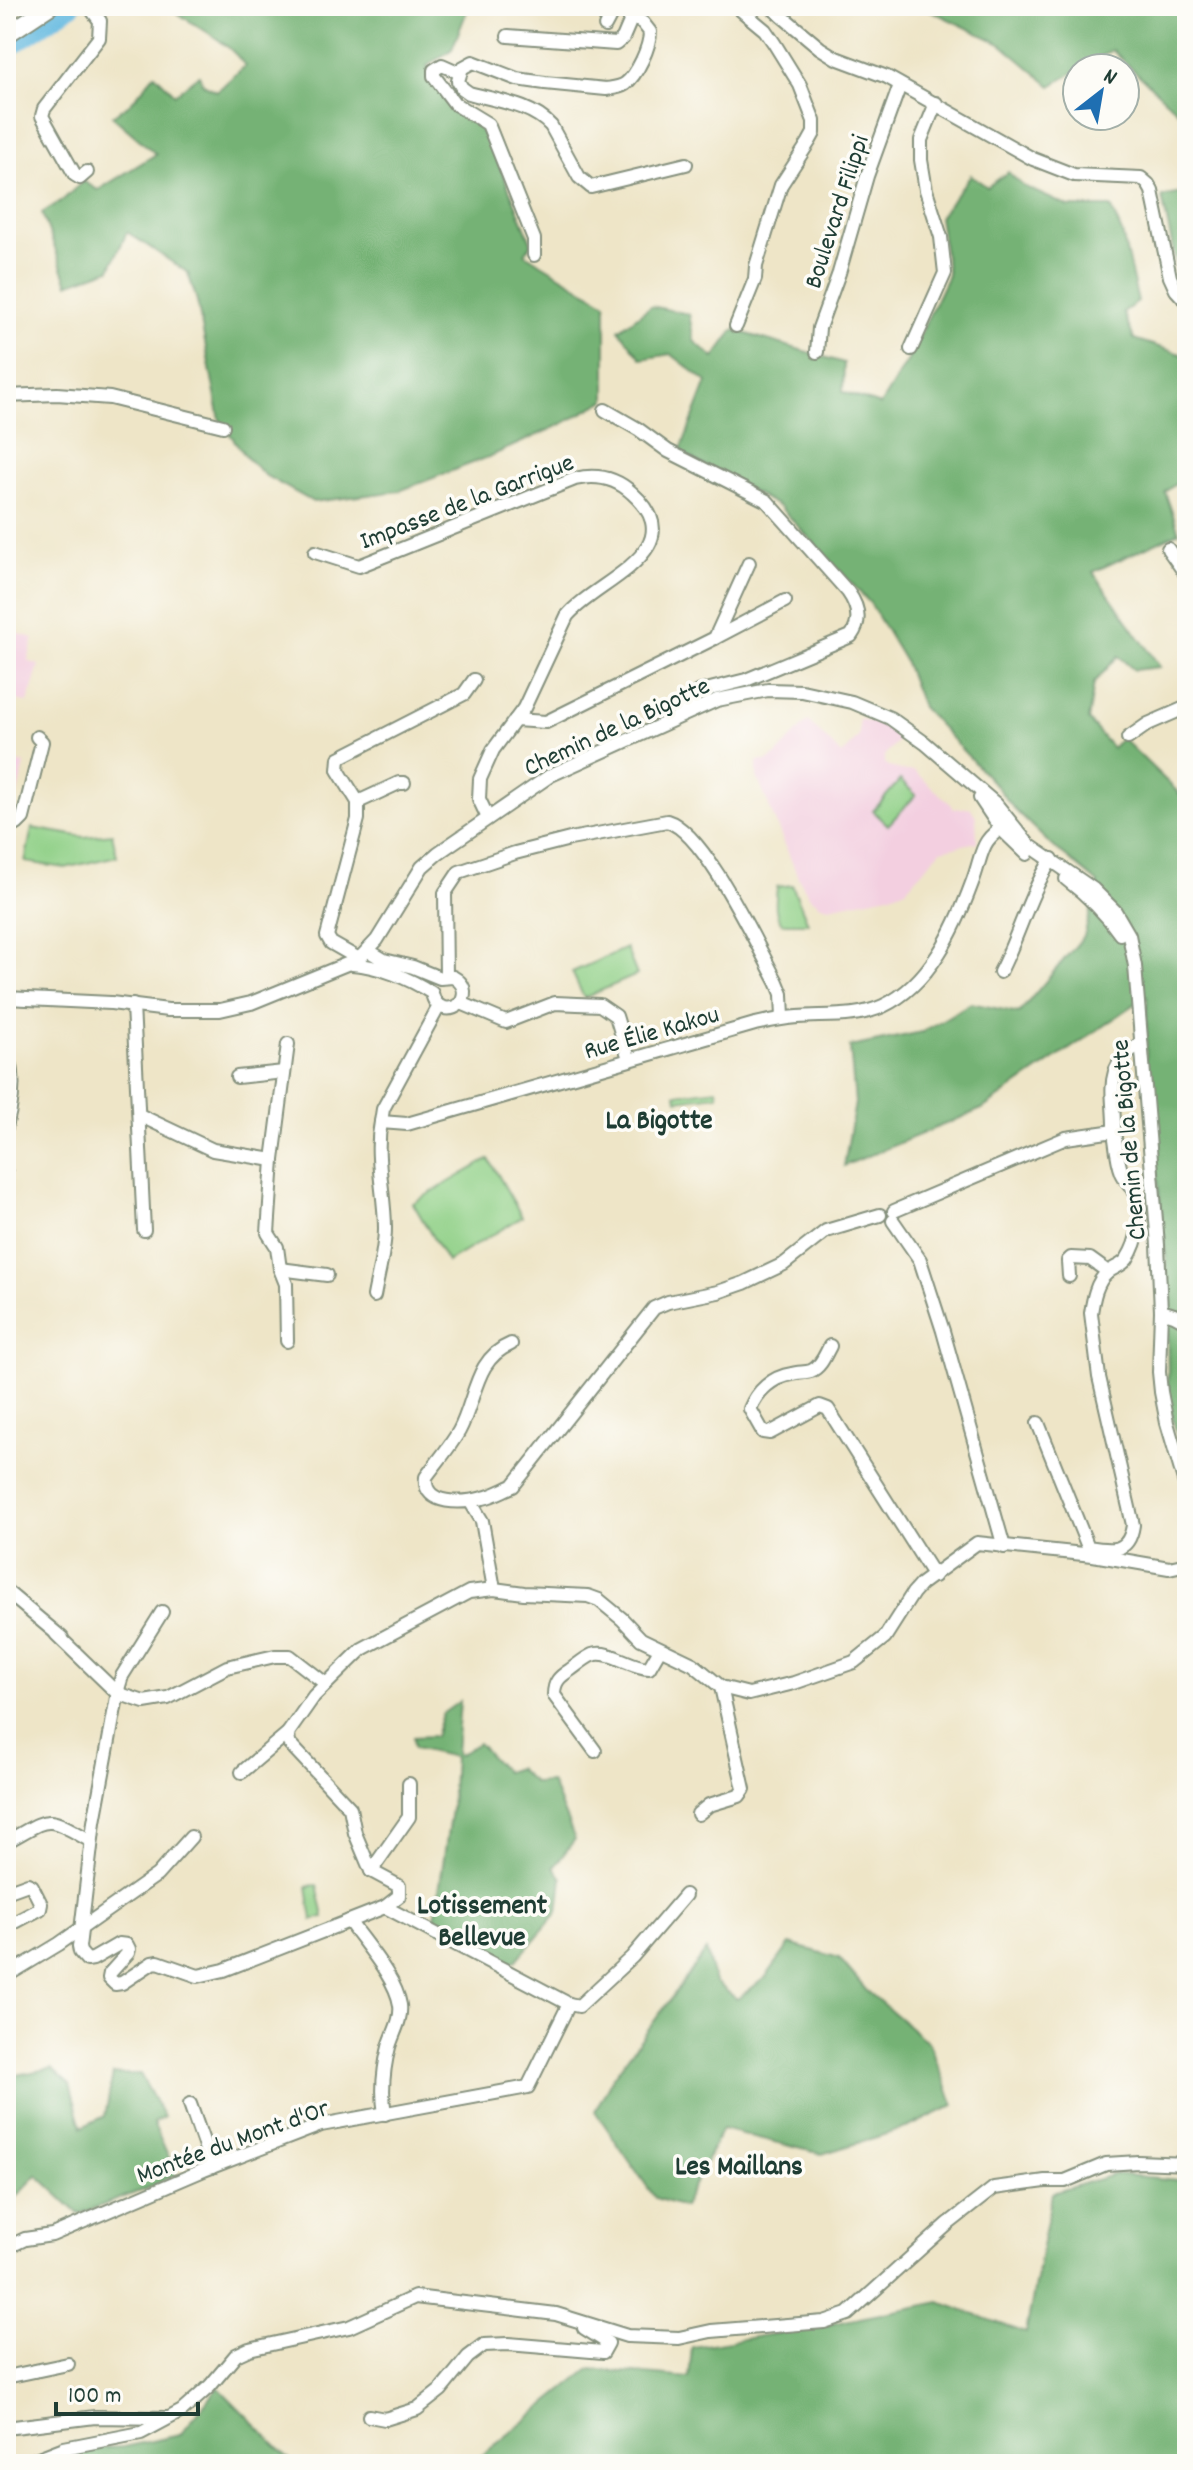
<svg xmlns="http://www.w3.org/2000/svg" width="1193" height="2470" font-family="Dekko,sans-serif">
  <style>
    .built { fill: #f3cfe0 }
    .green { fill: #90d087; stroke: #58865e; stroke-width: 2 }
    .forest { fill: #74b274; stroke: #4a7854; stroke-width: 2 }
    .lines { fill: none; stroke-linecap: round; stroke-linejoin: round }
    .river { stroke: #63b9e0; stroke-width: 18 }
    .minor-casing { stroke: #86917e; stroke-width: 16 }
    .major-casing { stroke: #86917e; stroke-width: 20 }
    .minor { stroke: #fff; stroke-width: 12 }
    .major { stroke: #fff; stroke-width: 16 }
    .labels { text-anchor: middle; stroke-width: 7; stroke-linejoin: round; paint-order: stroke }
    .street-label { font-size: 26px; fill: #1f3d34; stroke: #fdfcf7 }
    .neighbourhood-label { font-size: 28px; font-weight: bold; fill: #1f3d34; stroke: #fdfcf7 }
  </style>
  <rect width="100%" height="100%" fill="#fdfcf7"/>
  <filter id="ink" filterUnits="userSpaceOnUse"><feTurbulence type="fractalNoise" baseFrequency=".0125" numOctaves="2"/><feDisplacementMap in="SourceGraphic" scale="16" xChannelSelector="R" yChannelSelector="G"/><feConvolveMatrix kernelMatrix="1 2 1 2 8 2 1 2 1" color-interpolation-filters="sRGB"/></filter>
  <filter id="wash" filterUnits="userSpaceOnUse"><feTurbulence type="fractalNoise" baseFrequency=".006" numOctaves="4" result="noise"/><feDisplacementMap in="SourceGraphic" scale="32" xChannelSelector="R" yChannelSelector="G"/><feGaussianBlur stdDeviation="1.8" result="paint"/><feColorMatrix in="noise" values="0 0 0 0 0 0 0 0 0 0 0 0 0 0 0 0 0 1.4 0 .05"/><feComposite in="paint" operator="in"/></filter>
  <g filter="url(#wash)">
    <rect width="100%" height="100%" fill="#eee5c7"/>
    <!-- built -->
    <g class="built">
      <path d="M6 630 34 638 28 661 39 665 28 703 6 697Z"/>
      <path d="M859 719 880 724 901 737 884 756V763L889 767 905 771H914L952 805 953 809 970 807 976 816 977 842 941 850 906 889 894 894 829 907 821 905 809 896 798 877 757 777V761H768L775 756 808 721 842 755 859 736Z"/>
      <path d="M6 760 25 764 15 803 9 801 7 808Z"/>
    </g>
    <!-- green -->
    <g class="green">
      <path d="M900 780 916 795 888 825 873 811Z"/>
      <path d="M32 828 84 837 112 834 117 856 65 868 25 862Z"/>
      <path d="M792 885 808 923H782C773 913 776 899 777 887Z"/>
      <path d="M626 948 637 975 584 998 572 972Z"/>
      <path d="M717 1089 718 1095 677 1100 676 1094Z"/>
      <path d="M489 1159 522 1217 447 1262 413 1203Z"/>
      <path d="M317 1885 324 1917 312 1920 307 1886Z"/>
    </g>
    <!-- forest -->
    <g class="forest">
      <path d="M168 6H469L452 49 427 66 451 109 473 120 491 145 532 244 525 254 606 303V400L564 423 491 456 399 491 313 502 266 476 247 458 220 420 197 301 188 273 127 232 110 269 68 284 42 213 64 199 83 181 98 190 156 154 112 116 131 103 155 74 175 94 199 75 203 84 217 91 245 66C226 38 194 27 168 6Z"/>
      <path d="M921 6H1187V125L1182 115 1112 50 1081 68H1077V70L1051 86 1001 44Z"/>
      <path d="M1008 172 1023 186 1069 207H1111L1122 233 1138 302 1123 312 1134 339 1187 356V475L1165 492 1179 532 1093 572 1160 667 1134 670 1118 656 1094 683 1088 720 1112 748 1122 738 1187 801V1463L1181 1454 1168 1398 1167 1268 1146 1062 1147 996 982 1109 844 1166 855 1103 850 1047 922 1032 971 1003 1019 1013 1084 936 1098 883 1049 843 1014 809 997 787 922 707 904 660 870 603 780 507 680 452 707 382 671 354 642 359 619 330 651 306 689 314 694 341 714 358 734 330 844 363 843 392 880 405 908 360 948 275 939 217 971 175 987 187Z"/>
      <path d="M1187 192V273L1179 277 1162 197Z"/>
      <path d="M460 1701 456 1753 459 1755 478 1743 505 1772 517 1768 534 1783 551 1782 575 1839 554 1867 562 1878 558 1912 516 1961 505 1963 434 1926 451 1809 454 1757 414 1748 413 1737 435 1736 442 1714Z"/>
      <path d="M790 1944 839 1958 866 1990 929 2043 954 2105 909 2127 822 2154 722 2129 683 2207 655 2198 595 2111 613 2077 706 1951 715 1982 737 1999 766 1977Z"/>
      <path d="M52 2068 70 2084 82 2127 105 2116 113 2074H140L164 2117 153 2123 176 2174 148 2188 79 2214 37 2175 7 2206 6 2077Z"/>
      <path d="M1116 2174 1187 2181V2464H428L480 2457 590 2369 689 2378 692 2347 805 2329 940 2302 1026 2333 1052 2193Z"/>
      <path d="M218 2387 294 2464H49L79 2450 123 2447 180 2435Z"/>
    </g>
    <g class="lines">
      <!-- river -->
      <path class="river" d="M6 50 72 6"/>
    </g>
  </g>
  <g filter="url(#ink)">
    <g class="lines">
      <defs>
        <g id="minor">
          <path d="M615 6 643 23 650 32C650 47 637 75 625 84 619 88 612 88 606 89L545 83 517 79 473 62 462 68 458 81 462 88 469 93C497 101 531 104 551 126L579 177 591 187 686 164"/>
          <path d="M770 6 820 48 836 58 887 77 1033 159 1074 175 1141 178 1148 184 1152 191 1170 277 1176 290 1187 302"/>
          <path d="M605 26 615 7"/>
          <path d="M508 36 616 44 623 38 632 17"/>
          <path d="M460 73 442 65 434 70V76L455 104 488 124 534 239V255"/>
          <path d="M87 172 80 178 75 175 42 116 44 109 99 38 100 21 89 6"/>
          <path d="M736 326 755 279 756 266 781 185 809 142 814 133V121L800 85 774 43 765 30 736 6"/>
          <path d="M911 349 945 273 941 237 926 190 921 160V140L936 103"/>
          <path d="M817 352 819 328 839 273 867 176 900 85"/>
          <path d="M6 396 57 394 110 398 223 426"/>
          <path d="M605 410 638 429 668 451 767 501 848 592C858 606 862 621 851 636L746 680 698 692 678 715"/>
          <path d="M1168 549 1187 576"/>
          <path d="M315 552 359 566 575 479C596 474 616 478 632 493 696 550 595 581 567 616L524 708 493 750 480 779 479 799 488 818"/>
          <path d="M715 638 785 601"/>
          <path d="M515 720 546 722 715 638 749 563"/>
          <path d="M1128 738 1148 724 1187 707"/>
          <path d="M980 798 1000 828 1027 854"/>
          <path d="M358 802 399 783H404"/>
          <path d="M6 824H17L23 818 42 742 37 737"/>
          <path d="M1066 879C1087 895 1105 912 1120 934"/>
          <path d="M359 959 331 943 327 936 358 819V802L338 770 339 758 464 694 474 680"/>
          <path d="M352 964C379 966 409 978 432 993 435 1009 449 1013 461 1003 467 992 464 983 453 977L440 978 413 967 384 960 369 951"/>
          <path d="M1000 972C1019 935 1029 894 1052 859"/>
          <path d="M446 976 445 893 459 872 515 853 570 839 667 821C705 832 757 946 777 982L782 994 783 1018"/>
          <path d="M6 998 111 1003 168 1010H220L251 1003 359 959 377 940 422 867 438 853 551 775 717 700 768 690 802 691 852 702 890 718 925 743 996 804 1029 845 1093 889 1115 911 1129 935 1135 966 1158 1245 1161 1311 1159 1372 1161 1392 1167 1423 1187 1491"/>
          <path d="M461 1003 506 1022 555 1003 600 1005 616 1016 629 1059"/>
          <path d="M133 1005 144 1230"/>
          <path d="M6 1040 7 998"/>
          <path d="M6 1046C7 1055 11 1063 12 1072 14 1092 11 1109 6 1127"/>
          <path d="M237 1077 284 1072"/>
          <path d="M139 1115 213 1150 273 1160 288 1044"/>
          <path d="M381 1122 383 1109 439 1006"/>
          <path d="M273 1160 268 1233 277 1247 280 1269 286 1284 287 1341"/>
          <path d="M6 1173V1186"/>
          <path d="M894 1211 1066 1138 1114 1131C1115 1093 1101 1068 1140 1044"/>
          <path d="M893 1221 920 1260 943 1331 1004 1547"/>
          <path d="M280 1269 327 1275"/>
          <path d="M1069 1276 1068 1261 1071 1258 1090 1259 1108 1272"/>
          <path d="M374 1296C378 1274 385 1251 385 1228 385 1193 374 1157 381 1122L407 1124 755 1024C769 1021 783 1018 798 1017 826 1015 857 1018 883 1006 930 984 955 929 972 883 984 852 978 841 1009 823"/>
          <path d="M1161 1311 1174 1315 1187 1322"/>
          <path d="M511 1344C474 1359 476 1400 459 1431 450 1447 437 1462 426 1477 422 1507 465 1503 483 1498 493 1496 503 1490 513 1486L654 1308 668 1302 718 1292 744 1283 784 1264 826 1231 880 1215"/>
          <path d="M830 1346C825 1355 821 1367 811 1371 805 1373 798 1372 792 1374 772 1377 757 1391 750 1409L763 1432 770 1433 820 1406 828 1409 934 1576"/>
          <path d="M1038 1423 1088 1547C1111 1551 1129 1554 1133 1525L1099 1377 1091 1313C1093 1300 1096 1282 1107 1273 1113 1267 1121 1267 1127 1259 1138 1242 1144 1214 1135 1194 1132 1187 1126 1181 1122 1173 1117 1161 1116 1145 1114 1131"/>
          <path d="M470 1501 482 1521 494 1589"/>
          <path d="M6 1591 62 1638"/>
          <path d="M162 1612 122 1676 119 1686 94 1822 79 1947 80 1952 87 1960 93 1959 119 1944 127 1945 129 1949 128 1953 110 1973 109 1978 115 1984 122 1983 152 1963 158 1962 198 1976 224 1970 385 1907 399 1896V1886L371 1871 355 1833 350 1808 289 1743 288 1733"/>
          <path d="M56 1634 117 1693 144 1702 168 1698 227 1667 275 1656H290L326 1684"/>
          <path d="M595 1751 554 1695C554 1682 559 1677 570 1670 577 1665 585 1658 592 1655 610 1649 631 1668 649 1668L660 1649"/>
          <path d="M242 1772 288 1733 314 1696 362 1649 469 1592 494 1589 524 1593 588 1596 599 1600 622 1619 641 1639 693 1664 721 1687 749 1694 794 1683 854 1662 885 1637 913 1593 921 1584 977 1543 1093 1555 1169 1568 1187 1564"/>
          <path d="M698 1814 709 1805 739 1796 744 1789 721 1687"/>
          <path d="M6 1842C52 1817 43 1814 91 1841"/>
          <path d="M371 1871 409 1817V1784"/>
          <path d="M6 1892 28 1884 32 1886 41 1904 40 1909 6 1927"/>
          <path d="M385 1907 569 2004 579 2006 632 1957 685 1895"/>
          <path d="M349 1921C365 1944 396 1978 400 2005 402 2020 393 2033 389 2047 383 2070 381 2090 385 2114"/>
          <path d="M6 1976 59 1944 157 1875 191 1837"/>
          <path d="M190 2104 212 2167"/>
          <path d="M6 2248 25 2239 52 2235 204 2170 321 2125 528 2087 569 2004"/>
          <path d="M6 2377 68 2364"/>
          <path d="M369 2416 385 2419 417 2409 441 2390 468 2357 484 2345 508 2344 603 2352 608 2343 584 2328"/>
          <path d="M6 2428 95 2417 167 2418"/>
          <path d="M23 2464 64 2448 141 2433 182 2411 210 2386 236 2355 249 2349 349 2327 415 2297 556 2314 627 2336 679 2338 711 2331 824 2322 848 2314 948 2224 994 2188 1045 2181H1065L1106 2164 1138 2162 1187 2164"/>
        </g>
        <path id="major" d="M6 35 50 6"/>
      </defs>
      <!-- minor casing -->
      <use href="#minor" class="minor-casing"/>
      <!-- major casing -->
      <use href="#major" class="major-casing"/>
      <!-- minor -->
      <use href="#minor" class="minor"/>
      <!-- major -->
      <use href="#major" class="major"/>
    </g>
  </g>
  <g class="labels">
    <!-- street labels -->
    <g class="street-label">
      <text transform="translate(835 211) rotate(-72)" y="9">Boulevard Filippi</text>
      <text transform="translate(466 500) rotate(-21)" y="9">Impasse de la Garrigue</text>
      <text transform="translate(616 725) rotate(-25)" y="9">Chemin de la Bigotte</text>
      <text transform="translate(651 1031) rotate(-16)" y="9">Rue Élie Kakou</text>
      <text transform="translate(1127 1140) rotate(-95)" y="9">Chemin de la Bigotte</text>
      <text transform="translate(232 2140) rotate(-20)" y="9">Montée du Mont d'Or</text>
    </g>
    <!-- neighbourhood labels -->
    <g class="neighbourhood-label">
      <text x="659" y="1128">La Bigotte</text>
      <text x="482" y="1913">Lotissement<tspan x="482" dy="32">Bellevue</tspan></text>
      <text x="739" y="2174">Les Maillans</text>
    </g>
  </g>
  <!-- margin -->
  <rect width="1193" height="2470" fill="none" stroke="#fdfcf7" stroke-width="32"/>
  <!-- north arrow -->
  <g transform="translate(1101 92) rotate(31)"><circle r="38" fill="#fdfcf7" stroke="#a4b0a9" stroke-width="2"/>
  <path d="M0-6L14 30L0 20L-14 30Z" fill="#1f6fb2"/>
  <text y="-12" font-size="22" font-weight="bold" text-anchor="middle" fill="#1f3d34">N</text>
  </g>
  <!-- scale -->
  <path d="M56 2402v12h142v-12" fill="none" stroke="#1f3d34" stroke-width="4"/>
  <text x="68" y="2402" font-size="24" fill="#1f3d34" stroke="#fdfcf7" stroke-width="6" paint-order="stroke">100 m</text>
</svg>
